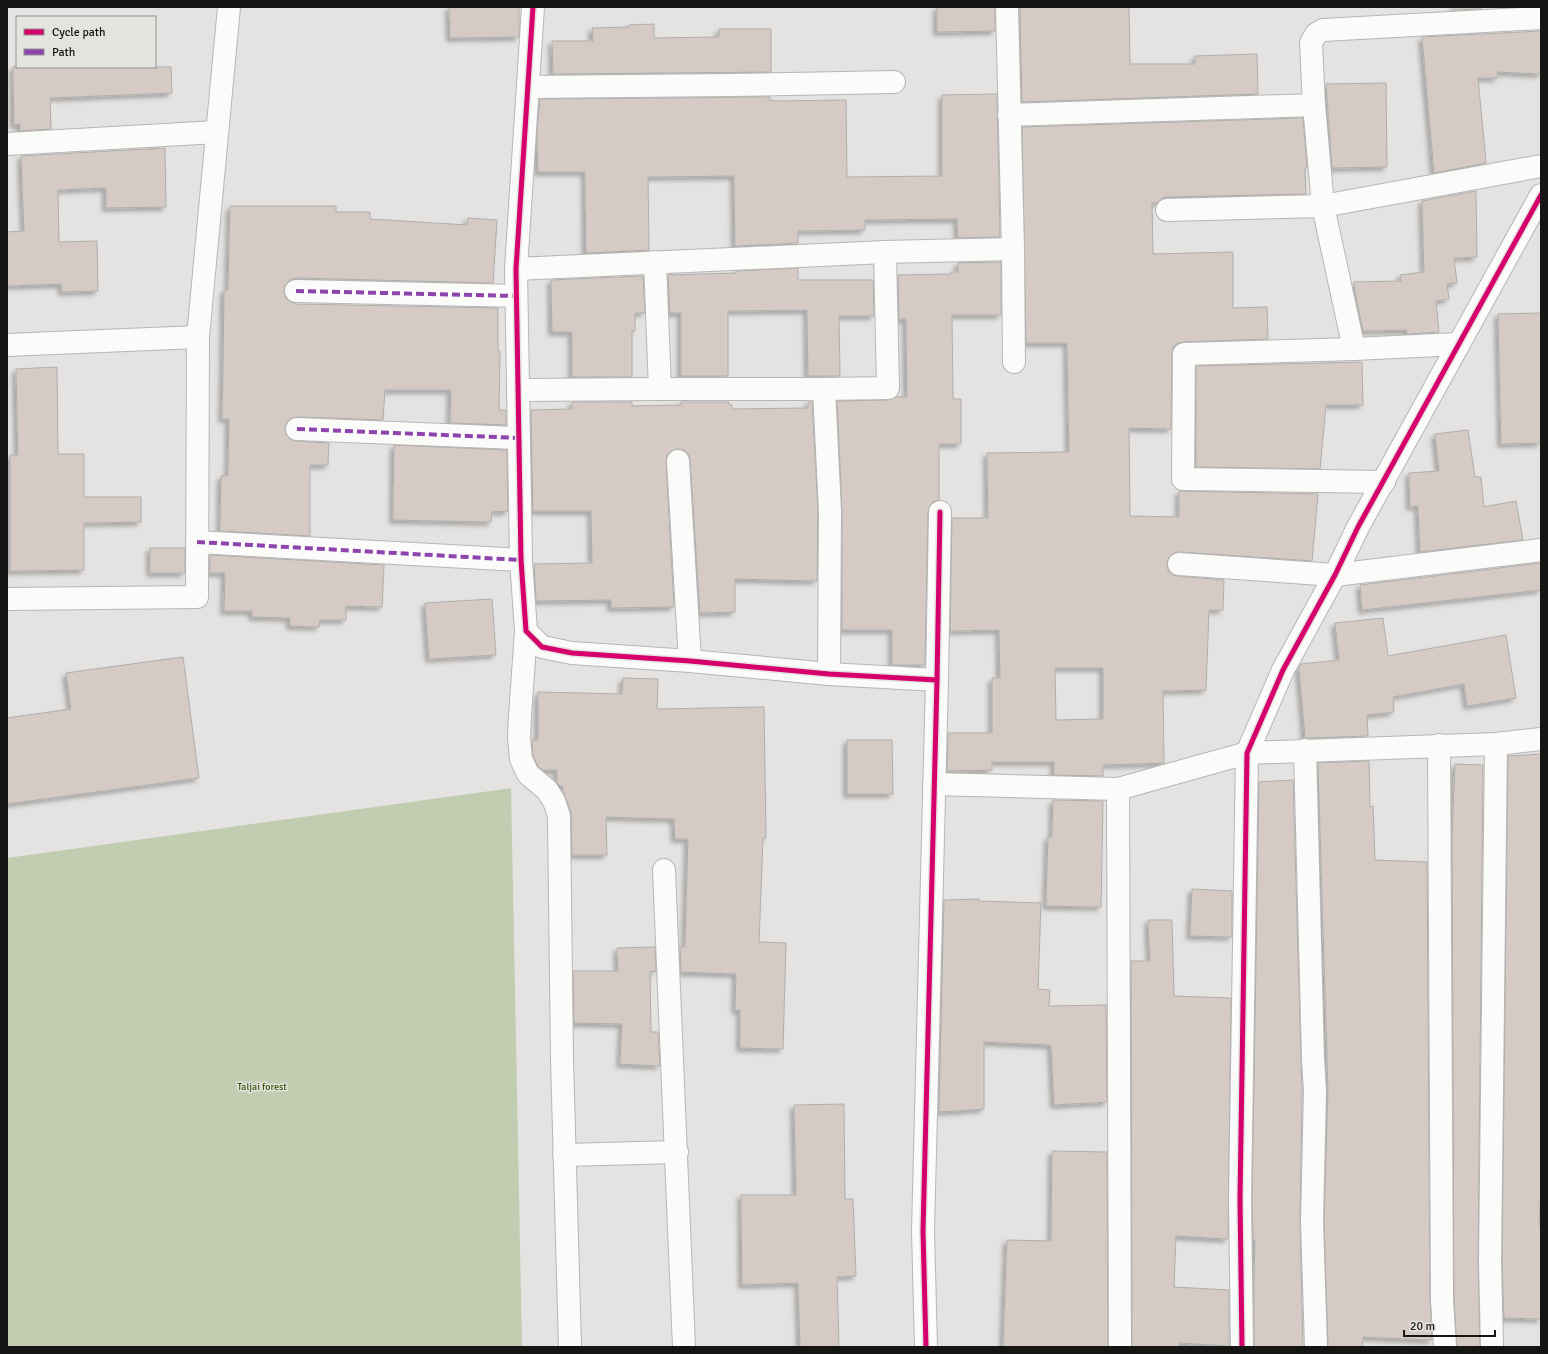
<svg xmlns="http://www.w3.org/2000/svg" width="1548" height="1354" font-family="Signika,sans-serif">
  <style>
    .forest { fill: #c1ccb0 }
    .building { fill: #d6cac5; stroke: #b0afae; fill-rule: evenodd; filter: url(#shadow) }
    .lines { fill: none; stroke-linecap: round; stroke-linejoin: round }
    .minor-casing { stroke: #b7b6b5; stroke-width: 24 }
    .minor { stroke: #fbfbfa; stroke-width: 22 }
    .quiet { stroke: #8e44ad; stroke-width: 4; stroke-dasharray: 8 4; stroke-linecap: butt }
    .cycleway-casing { stroke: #e5e3e0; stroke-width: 8 }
    .cycleway { stroke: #d6006c; stroke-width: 5 }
    .labels { text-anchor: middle; stroke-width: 3; stroke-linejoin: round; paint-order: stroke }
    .park-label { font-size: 10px; fill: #385100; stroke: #e5e3e0 }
  </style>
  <defs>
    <filter id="shadow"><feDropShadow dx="-3.5" dy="3.5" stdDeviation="2" flood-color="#0004"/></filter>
  </defs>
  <rect width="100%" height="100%" fill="#e4e3e1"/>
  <!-- forest -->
  <path class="forest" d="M511 788 522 1347H7V858Z"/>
  <!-- building -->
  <g class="building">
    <path d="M449 7H519V37L450 38Z"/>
    <path d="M937 7H995V31L937 32Z"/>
    <path d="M1020 7H1129L1130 64H1195V56L1257 54 1258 94 1022 102Z"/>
    <path d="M1453 7H1481V9L1453 10Z"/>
    <path d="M654 24V38L719 37V29H771V72L553 74 552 41H593L592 28 629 27V25Z"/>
    <path d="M1541 31V74L1497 72 1498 78H1478L1486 163 1434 173 1422 37Z"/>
    <path d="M13 67H171L172 93 50 98 51 129 20 131V124L14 125Z"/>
    <path d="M1386 83 1387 167 1332 168 1326 84Z"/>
    <path d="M997 94 1000 237 958 238 957 219 865 220V230L798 231V243L735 246 734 176 648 177 649 250 586 253 585 172H538L537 132 540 99 770 97V100L776 101 846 100 847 177 942 176V95Z"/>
    <path d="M1303 118 1307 168H1305L1306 194 1164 197 1157 203H1152L1153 254 1233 252V308L1267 307 1268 339 1184 342 1178 343 1173 347 1172 354 1171 429 1129 428 1130 516 1179 517V491L1318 494 1312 561 1180 552 1174 553 1169 557 1167 564 1168 570 1172 575 1178 576 1224 580 1223 610H1209L1206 690 1163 691 1164 763 1103 765V776L1054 775V762H992V770L947 771 948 733H992V678H1000L999 630 950 631 952 518H988L987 453 1069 452 1067 343H1026L1022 127ZM1055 668H1103V719L1056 720Z"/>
    <path d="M165 148 166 207 106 208V188L58 190 59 242 97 241 98 291 62 292 61 284 7 286V232L24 231 21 156Z"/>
    <path d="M1476 191 1477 257 1454 258 1457 283 1447 284 1449 299 1436 301 1439 332 1407 334V330L1363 331 1355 292 1354 282 1401 281 1400 275 1424 272 1422 201Z"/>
    <path d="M230 206H336V212H370V219L467 225 468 218 497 220 493 283 296 278 290 280 286 284 284 291 285 297 289 301 296 304 498 308V351H500L499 410H506V425L450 423 451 390H385L383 420 298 417 292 418 287 422 285 428 286 434 290 439 296 441 329 443 328 465H310V536L220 531 221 476H228L229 419H222L223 376 224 290H228Z"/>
    <path d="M1001 262V315H952L953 399H961V444H939V500L934 501 930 505 928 512 925 665H892V630H842V510L837 401 888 400 896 397H907L906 319H899L898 275 951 274V272H958V263Z"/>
    <path d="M798 268V280H873L874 316H839L840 376H808L807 310 728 311V376H681V313H670L668 275 736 273V271Z"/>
    <path d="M643 276 645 313H635V331H632V377H572V332H552L551 280Z"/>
    <path d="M1541 313V443L1501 444 1498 314Z"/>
    <path d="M1362 362 1363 405H1326L1320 469 1196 467V366Z"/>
    <path d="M57 367 58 454H84V497H141V522L84 523V570L10 571V455H18L16 369Z"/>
    <path d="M572 402H632V406L681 405V402H729V405H732V409L808 408V402H812L818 511 817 581 735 579V612L700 613 690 460 689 454 684 450 677 449 671 451 667 455 666 462 674 607 611 608V600L536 601 534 564 592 563 591 511H533L531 410 572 409Z"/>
    <path d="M1468 430 1475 477H1481L1484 507 1516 501 1523 540 1420 552 1418 506 1410 507 1409 473 1439 471 1435 434Z"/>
    <path d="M394 445 507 450 508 511 492 512 491 522 393 520Z"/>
    <rect x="150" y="548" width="35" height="25"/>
    <path d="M210 555 384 565 382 607 346 606V620H320L319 627 290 626V618L252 617V611H224L225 573H210Z"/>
    <path d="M1541 563V590L1362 610 1360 585Z"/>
    <path d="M492 599 496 655 429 659 425 603Z"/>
    <path d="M1383 618 1388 656 1506 635 1516 698 1467 706 1464 684 1393 697 1394 712 1367 715 1368 736 1305 738 1299 668 1301 664 1339 660 1335 623Z"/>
    <path d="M183 657 199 778 7 804V718L71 709 66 673Z"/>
    <path d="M623 678 658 679 657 709 764 707 766 838H763L759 942 786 943 783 1049 740 1048V1010H735L736 974 681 972 680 947H685L688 839H675L674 819 606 817 607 855H572L571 812 563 791V786H560L557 783V770H542L538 766 533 756 532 740H538V692L622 694Z"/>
    <path d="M847 740H892L893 794H847Z"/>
    <path d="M1541 754V1188L1539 1225H1541V1319L1504 1318 1502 1262 1508 756Z"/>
    <path d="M1369 761 1370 807 1373 806 1375 860 1427 862 1430 1300 1432 1340 1363 1337 1362 1347H1328L1324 1222 1328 1091 1318 763Z"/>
    <path d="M1455 764 1483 765 1478 1262 1480 1347H1457L1454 1300 1452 839Z"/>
    <path d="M1293 780 1302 1091 1300 1222 1303 1347H1254V1280L1255 1240H1253L1252 1199 1259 782Z"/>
    <path d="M1053 800 1103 801 1101 907 1046 906 1048 837H1052Z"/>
    <path d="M1192 889 1232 891V937L1190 936Z"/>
    <path d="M979 899V901L1041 903 1038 989 1050 990 1049 1006 1106 1005 1107 1102 1054 1105 1051 1045 984 1042V1109L939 1112 944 900Z"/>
    <path d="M1148 920H1172L1174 996 1231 998 1228 1239 1176 1236 1174 1287 1229 1290V1346L1179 1343V1347H1132L1131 961H1150Z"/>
    <path d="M655 947 656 972 650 971 651 1032H658L660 1066 620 1064 622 1024 574 1023 573 971H618L617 948Z"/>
    <path d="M844 1104 845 1199H853L856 1276 837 1277 839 1347H800L798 1283 742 1285 741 1195H796L794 1105Z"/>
    <path d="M1052 1151 1107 1152 1108 1347H1003L1007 1240 1051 1241Z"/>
  </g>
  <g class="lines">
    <defs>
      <g id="minor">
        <path d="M533 7 516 269 521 560 526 631 542 647 572 653 690 661 829 674 937 680"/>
        <path d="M1007 7 1013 249 1014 362"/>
        <path d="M528 87 731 85 894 82"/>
        <path d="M1314 105 1323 206 1354 349"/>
        <path d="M1009 115 1314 105 1311 43 1316 34 1323 30 1541 18"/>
        <path d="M7 144 217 132"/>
        <path d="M1167 210 1323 206 1541 166"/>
        <path d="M655 262 660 389H824L888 388 885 252"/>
        <path d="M516 269 885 252 1013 249"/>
        <path d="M296 291 516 296"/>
        <path d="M7 345 198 337"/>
        <path d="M824 389 830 511 829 674"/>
        <path d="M518 390 660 389"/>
        <path d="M297 429 519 438"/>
        <path d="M678 461 690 661"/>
        <path d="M1384 482 1183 479 1184 354 1354 349 1459 344"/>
        <path d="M197 542 521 560"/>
        <path d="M1179 564 1335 575 1541 550"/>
        <path d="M7 599 197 597 198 337 229 7"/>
        <path d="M526 631 520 716 519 737 521 759 528 774 547 790 554 801 559 816 562 1059 570 1347"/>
        <path d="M1439 745 1442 1300 1445 1347"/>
        <path d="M1305 750 1313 1059 1315 1091 1312 1222 1316 1347"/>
        <path d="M934 784 1118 789 1247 753 1496 744 1541 739"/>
        <path d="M1118 789 1120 1347"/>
        <path d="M664 870 684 1347"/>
        <path d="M564 1155 677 1152"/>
        <path d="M926 1347 923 1231 937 680 940 512"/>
        <path d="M1242 1347 1240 1199 1247 753 1283 670 1335 575 1358 527 1541 195"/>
        <path d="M1492 1347 1490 1262 1496 744"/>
      </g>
    </defs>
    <!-- minor casing -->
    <use href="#minor" class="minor-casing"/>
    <!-- minor -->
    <use href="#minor" class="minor"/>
    <!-- quiet -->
    <g class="quiet">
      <path d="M296 291 516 296"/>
      <path d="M297 429 519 438"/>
      <path d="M197 542 521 560"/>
    </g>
    <defs>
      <g id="cycleway">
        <path d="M533 7 516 269 521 560 526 631 542 647 572 653 690 661 829 674 937 680"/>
        <path d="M926 1347 923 1231 937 680 940 512"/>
        <path d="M1242 1347 1240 1199 1247 753 1283 670 1335 575 1358 527 1541 195"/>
      </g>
    </defs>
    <!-- cycleway casing -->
    <use href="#cycleway" class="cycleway-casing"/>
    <!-- cycleway -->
    <use href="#cycleway" class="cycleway"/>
  </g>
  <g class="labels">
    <!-- park labels -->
    <g class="park-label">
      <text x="262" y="1090">Taljai forest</text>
    </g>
  </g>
  <!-- border -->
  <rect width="1548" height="1354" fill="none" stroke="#151513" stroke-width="16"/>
  <!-- legend -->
  <rect x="16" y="16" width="140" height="52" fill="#e5e3e0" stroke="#92918e"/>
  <rect x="24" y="29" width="20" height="6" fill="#d6006c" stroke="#92918e"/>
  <text x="52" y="36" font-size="12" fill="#151513">Cycle path</text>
  <rect x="24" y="49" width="20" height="6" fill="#8e44ad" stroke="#92918e"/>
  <text x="52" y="56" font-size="12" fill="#151513">Path</text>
  <!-- scale -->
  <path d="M1404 1330v6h91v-6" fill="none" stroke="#151513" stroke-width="2"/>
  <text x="1410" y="1330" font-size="12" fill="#151513" stroke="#e5e3e0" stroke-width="3" paint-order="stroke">20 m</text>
</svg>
